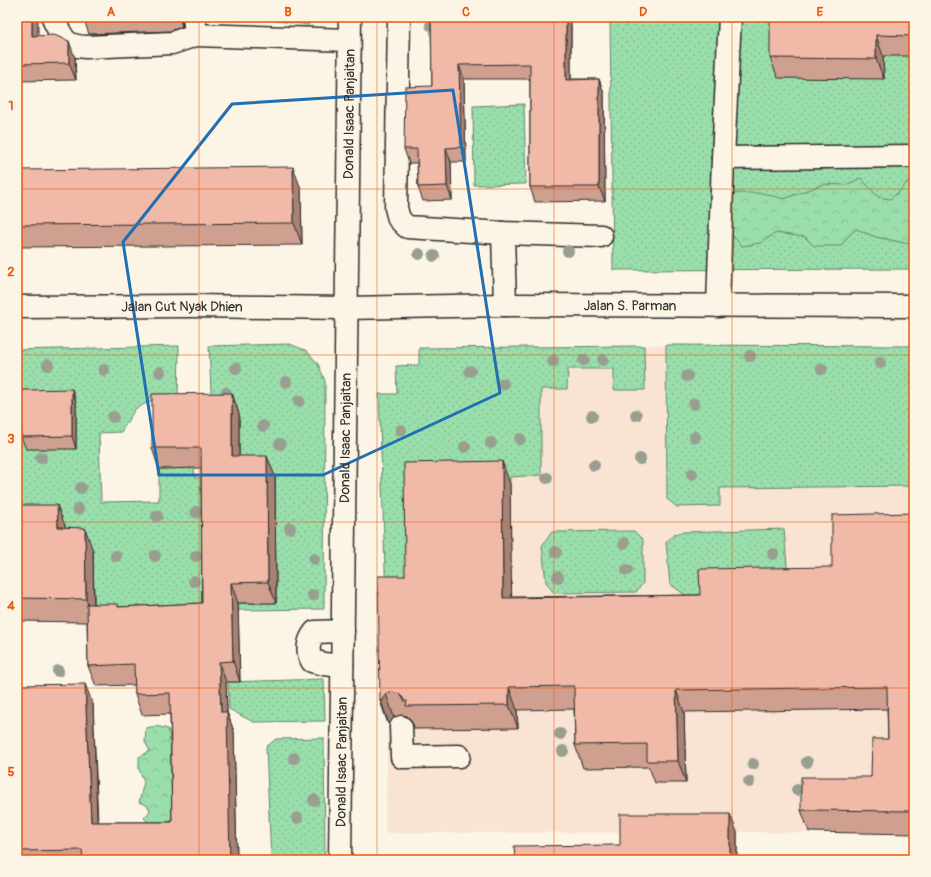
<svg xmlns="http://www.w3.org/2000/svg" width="931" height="877" font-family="Pangolin,sans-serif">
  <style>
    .built { fill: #f9e3d3 }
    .grass { fill: url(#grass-dots); stroke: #62846b }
    .forest { fill: url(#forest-crowns); stroke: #62846b }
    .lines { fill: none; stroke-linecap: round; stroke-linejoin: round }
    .minor-casing { stroke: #2b2b2b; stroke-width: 25 }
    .minor { stroke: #fcf5e5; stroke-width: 22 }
    .tree { fill: #989f90 }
    .wall { fill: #cf9f90; stroke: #2b2b2b }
    .shaded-wall { fill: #a98276; stroke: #2b2b2b }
    .building { fill: #f1b9a8; stroke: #2b2b2b }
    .marked { fill: none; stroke: #1f6fb2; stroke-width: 3; stroke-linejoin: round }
    .grid { fill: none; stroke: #e8590c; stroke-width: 1; stroke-opacity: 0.55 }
    .labels { text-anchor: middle; stroke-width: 3; stroke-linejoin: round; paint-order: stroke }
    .street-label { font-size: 14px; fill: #2b2b2b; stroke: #fcf5e5 }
    .neatline { fill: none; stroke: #e8590c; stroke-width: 1.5 }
    .grid-label { font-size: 13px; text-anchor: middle; font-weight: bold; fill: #e8590c }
  </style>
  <defs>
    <pattern id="grass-dots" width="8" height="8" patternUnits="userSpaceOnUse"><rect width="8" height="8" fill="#99deab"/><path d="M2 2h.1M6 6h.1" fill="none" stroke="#84bf93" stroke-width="1.8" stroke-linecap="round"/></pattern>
    <pattern id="forest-crowns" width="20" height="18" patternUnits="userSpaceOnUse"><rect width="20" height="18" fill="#99deab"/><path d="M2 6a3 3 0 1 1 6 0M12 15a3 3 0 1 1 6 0" fill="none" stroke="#84bf93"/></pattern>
  </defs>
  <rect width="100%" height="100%" fill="#fcf5e5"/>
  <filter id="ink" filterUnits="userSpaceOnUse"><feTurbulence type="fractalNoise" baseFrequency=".025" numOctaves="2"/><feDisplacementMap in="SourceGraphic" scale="8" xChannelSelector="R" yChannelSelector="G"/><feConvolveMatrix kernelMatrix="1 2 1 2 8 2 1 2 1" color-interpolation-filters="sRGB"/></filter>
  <g filter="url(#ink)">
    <!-- built -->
    <path class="built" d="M666 345 914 346V834L737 832 385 833 388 724 386 599 379 394H397L396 366 419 365V348Z"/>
    <!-- grass -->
    <g class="grass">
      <path d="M246 17H309V25Z"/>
      <path d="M610 17H914V269L613 270Z"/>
      <path d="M524 104 526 184 474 185 473 106Z"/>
      <path d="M290 344 307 351 318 364 325 381 324 609 94 612 93 551 19 528V492H17V350L179 346 178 399 151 401 135 409 121 432 99 433 101 502 159 501V469L194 468 195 478 208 477 210 604 276 603 275 476 239 477 212 414 209 346Z"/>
      <path d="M666 345 914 346V486L720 488V506L677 507 667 499Z"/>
      <path d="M644 346 645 390H614V369H568L567 389H541V475L510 477V484L413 599H386L379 394H397L396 366 419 365V348Z"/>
      <path d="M784 529 789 590 696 603 670 584 666 542 674 535 683 532Z"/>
      <path d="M634 531 643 540V583L636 592 554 593 546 582 542 546 552 532Z"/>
      <path d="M324 679 325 721 253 722 229 709 228 682Z"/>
      <path d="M324 738 325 860H271L266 747 276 739Z"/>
    </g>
    <!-- forest -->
    <g class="forest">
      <path d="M861 178 878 197 890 199 900 191 907 182H914V245L876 237 856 229 848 236 841 246H814L805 237 776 233 760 243 742 246 729 232 727 200 736 193H762L784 199 824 184 846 185Z"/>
      <path d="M156 726 168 729 170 736 169 741 177 750 173 819 165 825H151L144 818 150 811 148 806 139 802 144 782 139 769V757L150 751 145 742 146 728Z"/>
    </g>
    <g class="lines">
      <defs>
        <g id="minor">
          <path d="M194 17 196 35 349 40"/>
          <path d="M399 17 396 208 399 219 407 227 503 233 601 236"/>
          <path d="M730 17 723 158 914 156"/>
          <path d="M54 21C64 39 64 46 86 47L172 43 196 35"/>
          <path d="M503 233 505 305"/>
          <path d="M718 306 723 158"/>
          <path id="s1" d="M17 307 192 306 346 308 505 305 914 306"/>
          <path d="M342 666 324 664 312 661C306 651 308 641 315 632L343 631"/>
          <path d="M401 727 402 757 459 756"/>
          <path id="s2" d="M340 860 350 17"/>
        </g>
      </defs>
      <!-- minor casing -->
      <use href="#minor" class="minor-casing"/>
      <!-- minor -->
      <use href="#minor" class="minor"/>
    </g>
    <!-- trees -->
    <g class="tree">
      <circle cx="431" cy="25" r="6"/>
      <circle cx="568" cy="251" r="6"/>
      <circle cx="419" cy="254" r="6"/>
      <circle cx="434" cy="256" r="6"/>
      <circle cx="750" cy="356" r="6"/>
      <circle cx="584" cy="360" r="6"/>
      <circle cx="603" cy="360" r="6"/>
      <circle cx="553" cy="361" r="6"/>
      <circle cx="880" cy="363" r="6"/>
      <circle cx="48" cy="365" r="6"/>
      <circle cx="236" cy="368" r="6"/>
      <circle cx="822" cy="369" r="6"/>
      <circle cx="104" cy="370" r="6"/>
      <circle cx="470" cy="371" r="6"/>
      <circle cx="160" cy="372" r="6"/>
      <circle cx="687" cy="376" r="6"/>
      <circle cx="286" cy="382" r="6"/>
      <circle cx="503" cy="384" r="6"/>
      <circle cx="226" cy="393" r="6"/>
      <circle cx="299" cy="401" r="6"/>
      <circle cx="694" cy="404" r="6"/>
      <circle cx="636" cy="415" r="6"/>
      <circle cx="592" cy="416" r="6"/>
      <circle cx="113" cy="417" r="6"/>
      <circle cx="263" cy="426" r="6"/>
      <circle cx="401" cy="430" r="6"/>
      <circle cx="695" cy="437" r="6"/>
      <circle cx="520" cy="439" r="6"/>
      <circle cx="491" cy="443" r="6"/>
      <circle cx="280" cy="444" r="6"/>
      <circle cx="465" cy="447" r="6"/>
      <circle cx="41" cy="458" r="6"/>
      <circle cx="640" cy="459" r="6"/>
      <circle cx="594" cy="465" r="6"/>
      <circle cx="692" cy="474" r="6"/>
      <circle cx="547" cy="478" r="6"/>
      <circle cx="81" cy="488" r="6"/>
      <circle cx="78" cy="509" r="6"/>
      <circle cx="196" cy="512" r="6"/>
      <circle cx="157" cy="516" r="6"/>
      <circle cx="290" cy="528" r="6"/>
      <circle cx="624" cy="543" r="6"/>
      <circle cx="556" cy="552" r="6"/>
      <circle cx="773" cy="554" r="6"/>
      <circle cx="116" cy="556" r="6"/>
      <circle cx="155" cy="556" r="6"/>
      <circle cx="196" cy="556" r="6"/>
      <circle cx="314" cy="559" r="6"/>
      <circle cx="627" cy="570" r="6"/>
      <circle cx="558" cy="577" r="6"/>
      <circle cx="194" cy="581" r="6"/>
      <circle cx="313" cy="595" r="6"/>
      <circle cx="58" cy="671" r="6"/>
      <circle cx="560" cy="734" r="6"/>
      <circle cx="563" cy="751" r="6"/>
      <circle cx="294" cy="758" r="6"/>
      <circle cx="807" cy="762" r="6"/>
      <circle cx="753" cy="764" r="6"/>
      <circle cx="749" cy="782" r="6"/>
      <circle cx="797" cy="790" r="6"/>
      <circle cx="314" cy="800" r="6"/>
      <circle cx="297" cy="818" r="6"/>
    </g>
    <!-- wall -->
    <g class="wall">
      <path d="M17 17 38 36 75 58 76 80 17 81Z"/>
      <path d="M83 17H182V26L170 31 89 34Z"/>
      <path d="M431 17H571V79H599L604 94 605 201 535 202 530 187V79H464L466 162H451L452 200 423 201 418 187 417 163H409L404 149 432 86Z"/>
      <path d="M914 17V56H883L884 79 778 78 770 58Z"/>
      <path d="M17 170 301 189 302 245 17 247Z"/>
      <path d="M72 389 76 402V449H26L21 437Z"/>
      <path d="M232 393 239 414V456L275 476 276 603H238L240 682H226L227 712 234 732 237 860H17V685L93 704 98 822H172L170 714 142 715 135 694V685L96 686 88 666 87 622 17 621V486L19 492V505L66 528 93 551 94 604 119 607 202 603 201 468 159 469 152 448Z"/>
      <path d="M510 484 511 597 700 595 832 567 914 513V834L809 832 801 810 871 777 888 739 887 709 684 712 686 783H655L649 767 583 768 575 745 574 709 517 710 518 728 415 729 411 720 407 716 401 715 394 717 389 724H388L380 701 405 576Z"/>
      <path d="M737 832V860H515Z"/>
    </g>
    <!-- shaded-wall -->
    <g class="shaded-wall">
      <path d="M32 17H38V53L32 36Z"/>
      <path d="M179 17H182V26Z"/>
      <path d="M566 17H571V94L566 80Z"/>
      <path d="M876 35 883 56 884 79 876 59Z"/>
      <path d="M69 41 75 58 76 80 69 63Z"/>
      <path d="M459 65 464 79 466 162 461 147Z"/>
      <path d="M599 79 604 94 605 201 599 187Z"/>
      <path d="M446 148 451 162 452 200 447 186Z"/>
      <path d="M293 167 301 189 302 245 294 223Z"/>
      <path d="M72 389 76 402V449L72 436Z"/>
      <path d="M232 393 239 414V477L232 456Z"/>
      <path d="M267 456 275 476 276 603 268 582Z"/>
      <path d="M502 461 510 484 512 620 503 598Z"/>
      <path d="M17 486 19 492V528L17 522Z"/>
      <path d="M57 505 66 528 58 527Z"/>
      <path d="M85 528 93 551 94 622 86 599Z"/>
      <path d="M231 583 238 603 240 682 233 661Z"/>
      <path d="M219 662 226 682 227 712 234 732 237 860H230L221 712Z"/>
      <path d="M85 684 93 704 98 842 91 822Z"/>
      <path d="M509 687 517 710 518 728 509 705Z"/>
      <path d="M676 690 684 712 686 783 678 761Z"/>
      <path d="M386 694 394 717 389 724 381 701Z"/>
      <path d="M730 814 737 832V860H731L730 857Z"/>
    </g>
    <!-- building -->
    <g class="building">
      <path d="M17 17H32V36L54 35 69 41V63L17 64Z"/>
      <path d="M431 17H566V80L599 79V187H530V64L459 65 461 147 446 148 447 186 418 187 417 149H404L405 87 432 86Z"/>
      <path d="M770 17H914V36L876 35V59L770 58Z"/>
      <path d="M293 167 294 223 17 225V170Z"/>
      <path d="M72 389V436L21 437 22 390Z"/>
      <path d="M232 393V456H267L268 582 231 583 233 661 219 662 221 712H227L230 860H83L82 850 17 851V685L85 684 91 822H172L170 693 135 694 134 664 88 666 87 604H118V607L202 603 201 448H152V394Z"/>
      <path d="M502 461 503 598 700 595 699 569 832 567V515L914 513V811L801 810V777H871L872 739H888L887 687 676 690 678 761H647V744L575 745 574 686 509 687V705L406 706 407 701H404L403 698 399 694 393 692 386 694 381 701H380L378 576H405L404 463Z"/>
      <path d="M17 505H57L58 527 85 528 86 599 17 598Z"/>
      <path d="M620 814H730V857H716V860H515L514 846 620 845Z"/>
    </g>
  </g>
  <!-- marked area -->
  <path class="marked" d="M453 90 500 393 323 475H159L123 242 232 104Z"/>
  <!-- grid -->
  <path class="grid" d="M199 17V860M377 17V860M554 17V860M732 17V860M17 189H914M17 355H914M17 522H914M17 688H914"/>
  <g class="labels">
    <!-- street labels -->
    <g class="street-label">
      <text dy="5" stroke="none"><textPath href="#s2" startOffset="746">Donald Isaac Panjaitan</textPath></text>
      <text dy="5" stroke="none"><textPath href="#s1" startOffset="613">Jalan S. Parman</textPath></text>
      <text dy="5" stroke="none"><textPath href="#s1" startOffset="165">Jalan Cut Nyak Dhien</textPath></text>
      <text dy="5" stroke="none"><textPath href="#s2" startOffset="422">Donald Isaac Panjaitan</textPath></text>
      <text dy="5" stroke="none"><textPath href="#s2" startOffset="98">Donald Isaac Panjaitan</textPath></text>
    </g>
  </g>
  <!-- margin -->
  <rect width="931" height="877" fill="none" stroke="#fcf5e5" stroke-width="44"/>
  <rect x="22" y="22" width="887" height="833" class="neatline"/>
  <g class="grid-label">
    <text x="111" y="16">A</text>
    <text x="288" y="16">B</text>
    <text x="466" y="16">C</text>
    <text x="643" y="16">D</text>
    <text x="820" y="16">E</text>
    <text x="11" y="110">1</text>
    <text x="11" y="276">2</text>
    <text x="11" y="443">3</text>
    <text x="11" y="610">4</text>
    <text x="11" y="776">5</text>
  </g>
</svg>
